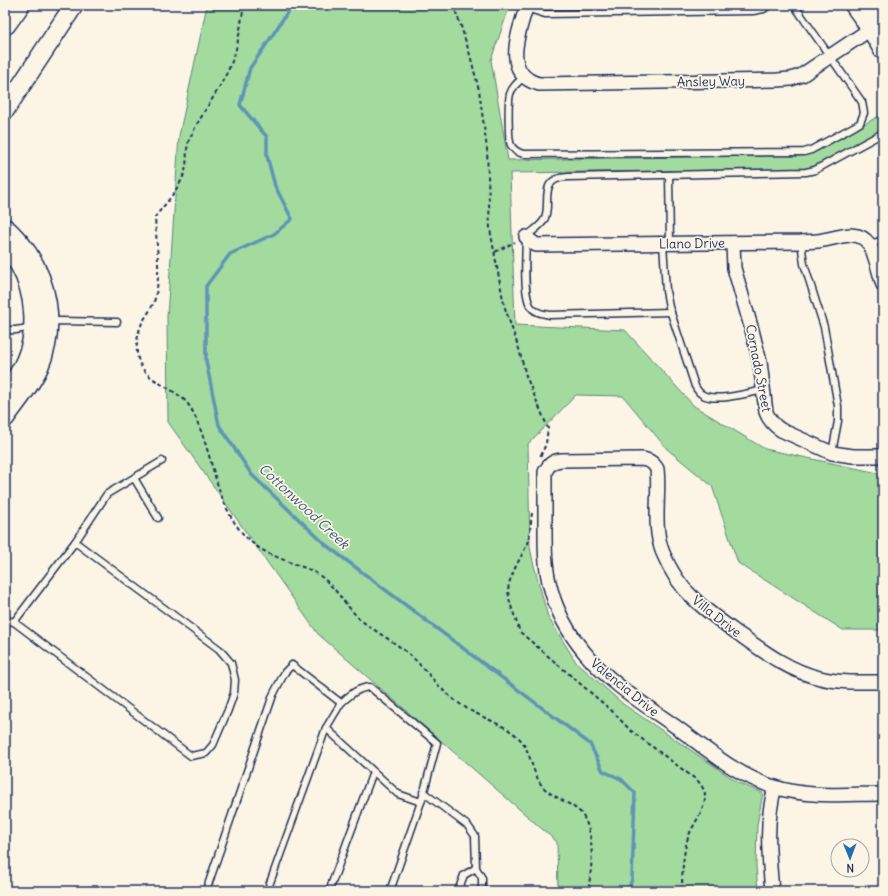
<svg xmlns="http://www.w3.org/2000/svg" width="888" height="896" font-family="Delius,sans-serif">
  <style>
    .green { fill: #a3da9e; stroke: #5f847e }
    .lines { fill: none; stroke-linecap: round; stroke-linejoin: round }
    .stream { stroke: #6194b6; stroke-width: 3.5 }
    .lane-casing { stroke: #1b2f5e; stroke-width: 9 }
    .street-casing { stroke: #1b2f5e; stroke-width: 16 }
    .secondary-casing { stroke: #1b2f5e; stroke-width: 21 }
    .highway-casing { stroke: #1b2f5e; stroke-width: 25 }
    .path { stroke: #1b2f5e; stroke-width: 2; stroke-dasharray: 4 3; stroke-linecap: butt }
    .lane { stroke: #fcf5e5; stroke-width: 6 }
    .street { stroke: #fcf5e5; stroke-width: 13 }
    .secondary { stroke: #fcf5e5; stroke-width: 18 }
    .highway { stroke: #fcf5e5; stroke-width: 22 }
    .labels { text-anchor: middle; stroke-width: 3.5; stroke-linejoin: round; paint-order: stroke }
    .street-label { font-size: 13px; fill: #1b2f5e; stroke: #fcf5e5 }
    .water-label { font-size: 14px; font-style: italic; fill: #385983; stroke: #fcf5e5 }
  </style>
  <rect width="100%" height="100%" fill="#fcf5e5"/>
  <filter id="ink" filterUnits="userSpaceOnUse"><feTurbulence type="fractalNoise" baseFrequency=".025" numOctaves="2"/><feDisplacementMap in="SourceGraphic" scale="8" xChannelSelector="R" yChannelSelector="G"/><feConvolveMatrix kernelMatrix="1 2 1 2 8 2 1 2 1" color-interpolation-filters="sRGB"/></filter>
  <g filter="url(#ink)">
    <!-- green -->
    <path class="green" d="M207 5H510L491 60 508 160 806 155 883 114V129L809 169 510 173 515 325 625 330 694 406 765 449 883 474V630H843L738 563 712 486 667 449 623 396 576 395 528 444 530 547 533 562 548 617 576 662 623 704 739 783 763 793 757 825 756 866 758 891H558L557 842 318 634 168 422 167 317 179 136Z"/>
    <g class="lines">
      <!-- stream -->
      <path class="stream" d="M292 5 270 39 250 68 240 105 267 137V156L275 186 292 219 274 234 230 254 206 286V361L219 425 252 475 326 545 590 744 603 771 621 779 635 793 632 879 628 891"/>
      <defs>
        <g id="lane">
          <path d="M526 8 545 14 753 11 764 9 769 5"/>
          <path d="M524 77C518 82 512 87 510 94 508 101 508 139 511 145 513 150 517 152 523 154L804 152 811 150 855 126 860 123 864 113 862 102 794 5"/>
          <path d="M669 175 670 243"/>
          <path d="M801 242 804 264 824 327 838 406V421L832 453"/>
          <path d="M663 243 666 291 669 307 695 386C697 390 699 393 703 395 716 402 749 393 764 390"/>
          <path d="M870 244 883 240"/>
          <path d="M671 312 550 315C544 314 536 313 532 308 522 298 526 252 526 237 531 232 541 226 544 220 553 204 536 178 568 177L806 172 815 170 883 133"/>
          <path d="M49 322 59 321 117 322"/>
          <path d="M5 329C13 332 22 329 31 327"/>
          <path d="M134 478 158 518"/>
          <path d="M75 542 107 494 162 461"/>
          <path d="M5 620 14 622 191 756 206 753 213 745 228 710 234 693 235 680 231 663 219 649 75 542 14 622"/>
          <path d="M326 728 398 794 421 802"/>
          <path d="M423 792 468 826 475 836 476 868 482 878V891"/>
          <path d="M206 891 273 695 285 672 292 665 341 703C350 695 357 688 370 687L437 743 422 799 390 891"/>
          <path d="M267 891 326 728 341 703"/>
          <path d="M329 891 373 772"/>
          <path d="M458 891 464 875 476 868"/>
        </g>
        <g id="street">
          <path d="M527 5C519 31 501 74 539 84L777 80 791 79 802 75 878 24"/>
          <path d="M526 237 536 245 801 242C809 241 816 242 823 240 838 238 858 228 869 244 874 250 880 276 883 285"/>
          <path d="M733 243 734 268 752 330 760 362 766 412C769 420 773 425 781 430L832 453 853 456H883"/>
          <path d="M883 682C862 682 840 683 820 678 788 671 759 648 733 630 719 620 705 610 693 598 680 586 670 570 663 553 652 526 660 497 657 469 653 462 649 460 641 459L561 460C553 461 549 464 545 472 545 491 545 510 545 529 545 548 545 568 550 586 556 610 569 634 585 653 610 684 647 706 679 729 709 751 738 776 774 787 809 798 847 794 883 794"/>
          <path d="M772 891C769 856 765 822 775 787"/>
        </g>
        <g id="secondary">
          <path d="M854 5 871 29 883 50"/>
          <path d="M874 5 883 18"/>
          <path d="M5 110 74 5"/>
          <path d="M5 228C11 232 15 238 20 243 48 277 57 326 39 367 31 385 17 401 5 418"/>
          <path d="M5 246C10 252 16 259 20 266 35 293 38 331 26 359 21 372 13 383 5 394"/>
        </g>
        <path id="highway" d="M5 23 18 5"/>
      </defs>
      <!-- lane casing -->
      <use href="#lane" class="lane-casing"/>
      <!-- street casing -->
      <use href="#street" class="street-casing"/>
      <!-- secondary casing -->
      <use href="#secondary" class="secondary-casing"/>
      <!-- highway casing -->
      <use href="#highway" class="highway-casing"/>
      <!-- path -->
      <g class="path">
        <path d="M244 5C241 22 239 40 234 56 224 85 203 110 190 138 185 148 188 160 185 171 180 188 166 203 155 217 156 240 160 266 157 288 156 294 155 301 152 306 150 311 146 316 143 321 137 333 134 351 140 364 148 382 175 388 187 403 194 411 197 422 201 431 215 468 219 512 249 540 262 553 282 559 300 566 305 568 311 570 316 573 335 585 345 606 362 621 377 633 395 642 409 654 427 670 440 691 460 704 478 717 501 722 518 737 532 751 531 774 544 788 554 798 573 804 581 813 596 834 592 867 588 891"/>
        <path d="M453 5 460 23 470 55 479 90 487 149 490 229 504 305 519 349 526 376 548 428 546 444 540 457"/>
        <path d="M495 252 515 242"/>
        <path d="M532 513 529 541 515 568 509 583 508 591 510 603 520 632 612 711 630 730 698 781C702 786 706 792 705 798 704 811 694 823 689 835 683 850 682 875 682 891"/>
      </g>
      <!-- lane -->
      <use href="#lane" class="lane"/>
      <!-- street -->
      <use href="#street" class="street"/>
      <!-- secondary -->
      <use href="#secondary" class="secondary"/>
      <!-- highway -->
      <use href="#highway" class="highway"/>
    </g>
  </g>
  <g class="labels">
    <!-- street labels -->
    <g class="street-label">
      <text transform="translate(711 81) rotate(-1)" y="5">Ansley Way</text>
      <text transform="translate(692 243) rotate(-1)" y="5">Llano Drive</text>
      <text transform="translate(759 368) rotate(79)" y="5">Cornado Street</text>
      <text transform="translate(717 616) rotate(38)" y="5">Villa Drive</text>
      <text transform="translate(625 687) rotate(39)" y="5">Valencia Drive</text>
    </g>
    <!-- water labels -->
    <g class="water-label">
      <text transform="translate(304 506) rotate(43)" y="5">Cottonwood Creek</text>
    </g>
  </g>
  <!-- margin -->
  <rect width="888" height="896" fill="none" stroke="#fcf5e5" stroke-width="20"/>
  <rect x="10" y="10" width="868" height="876" fill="none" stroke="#1b2f5e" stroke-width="1.5" filter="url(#ink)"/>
  <!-- north arrow -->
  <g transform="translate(850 858) rotate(179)"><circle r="19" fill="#fcf5e5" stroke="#a2a6af"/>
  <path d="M0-3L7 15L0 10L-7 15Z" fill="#1f6fb2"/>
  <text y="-6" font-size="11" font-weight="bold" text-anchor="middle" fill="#1b2f5e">N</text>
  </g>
</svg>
